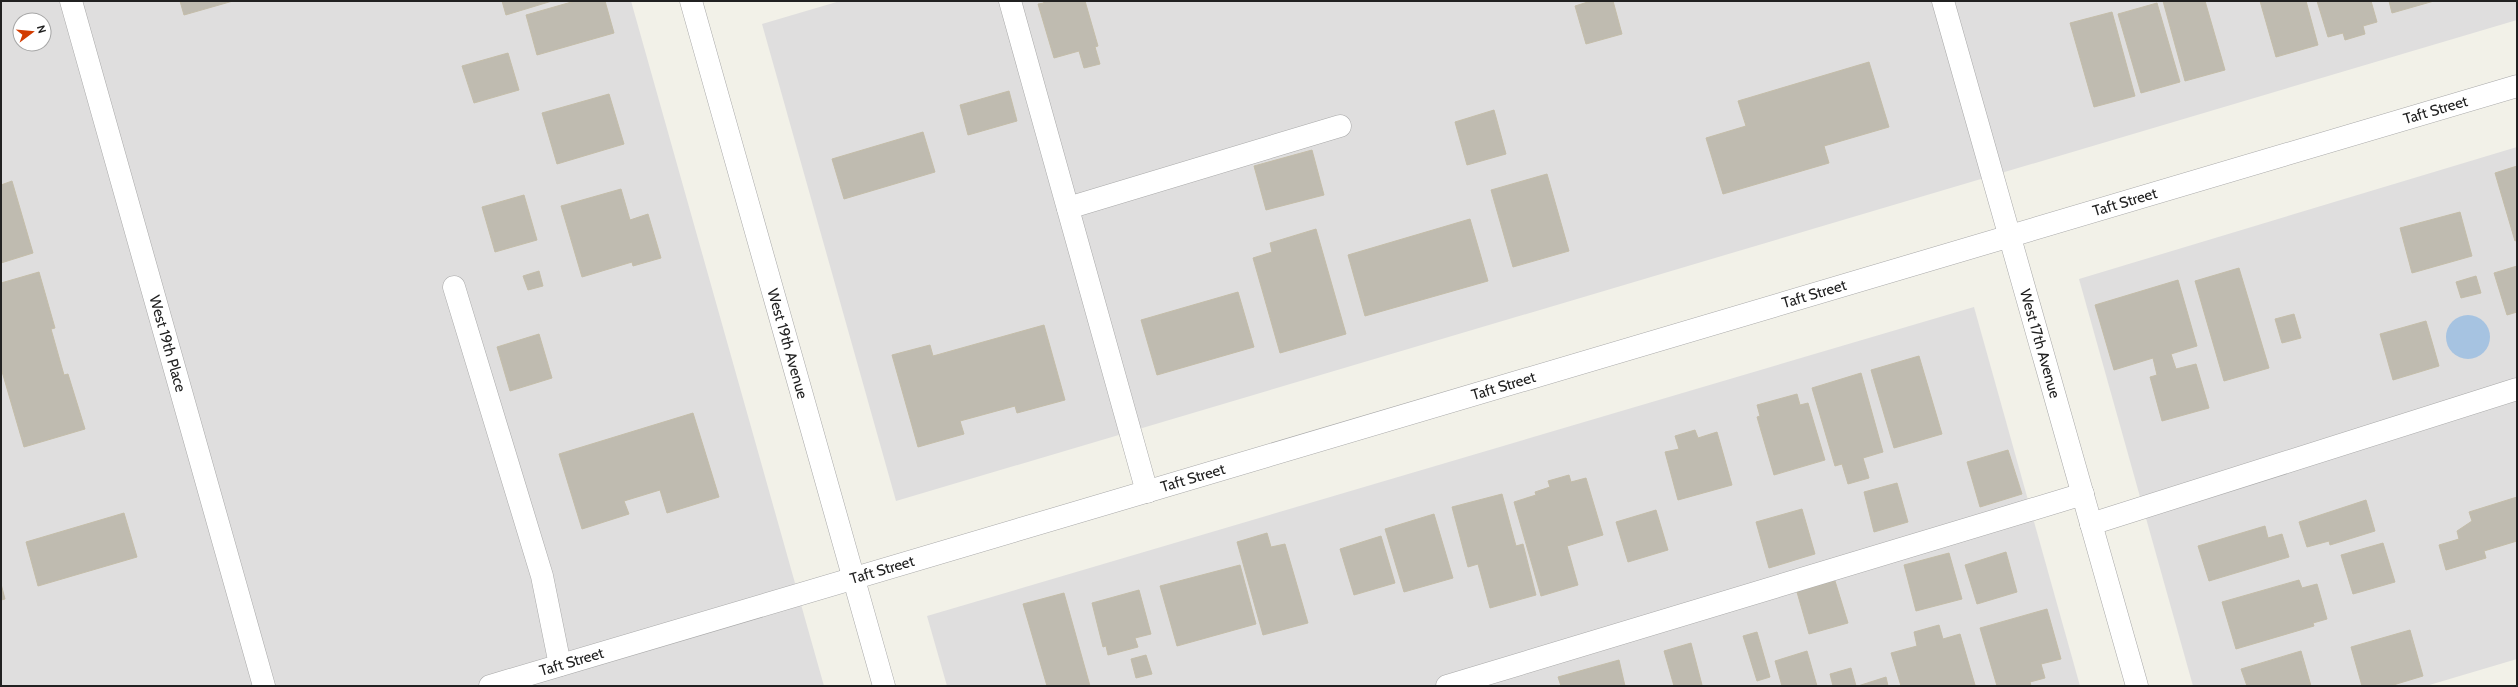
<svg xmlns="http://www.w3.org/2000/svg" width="2518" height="687" font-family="Cabin,sans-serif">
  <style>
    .residential { fill: #dfdede; fill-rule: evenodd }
    .water { fill: #a6c3e1 }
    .building { fill: #bfbbb0; stroke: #c4bda9 }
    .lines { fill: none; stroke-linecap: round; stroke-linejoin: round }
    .minor-casing { stroke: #a8a8a8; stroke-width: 23 }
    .minor { stroke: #fff; stroke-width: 22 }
    .labels { text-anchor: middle; stroke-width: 3.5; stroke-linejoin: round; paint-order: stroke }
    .street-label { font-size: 15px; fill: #212121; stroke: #fff }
  </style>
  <rect width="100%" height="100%" fill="#f2f1e8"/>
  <!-- residential -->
  <g class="residential">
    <path d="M1 1H631L824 686H1ZM20 20H44V44H20Z"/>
    <path d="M840 1H2517V20L896 501 762 24Z"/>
    <path d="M2517 147V659L2426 686H2193L2079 279Z"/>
    <path d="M1974 307 2080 686H947L927 616Z"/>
  </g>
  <!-- water -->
  <circle class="water" cx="2468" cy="337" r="22"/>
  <!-- building -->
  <g class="building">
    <path d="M180 1H233L184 15Z"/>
    <path d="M502 1H552L506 15Z"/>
    <path d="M575 1H605L614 33 537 55 526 15Z"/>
    <path d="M1043 1H1085L1098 46 1095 47 1100 64 1084 68 1079 51 1054 58 1038 4 1044 3Z"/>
    <path d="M1591 1H1613L1622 34 1586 44 1575 6Z"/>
    <path d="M2163 1H2205L2225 70 2185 81Z"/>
    <path d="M2260 1H2306L2318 45 2276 57Z"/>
    <path d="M2317 1H2371L2377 22 2363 26 2365 34 2345 40 2343 33 2328 37Z"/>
    <path d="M2389 1H2434L2392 13Z"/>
    <path d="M2157 3 2180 82 2141 93 2118 14Z"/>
    <path d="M2112 12 2135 96 2094 107 2070 23Z"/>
    <path d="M508 53 519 90 474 103 462 66Z"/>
    <path d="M1869 62 1889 127 1824 146 1829 163 1723 194 1706 138 1746 126 1738 101Z"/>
    <path d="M1009 91 1017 121 968 135 960 105Z"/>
    <path d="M609 94 624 144 557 164 542 113Z"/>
    <path d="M1494 110 1506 154 1467 165 1455 122Z"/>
    <path d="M923 132 935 172 844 199 832 159Z"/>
    <path d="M1312 150 1324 195 1266 210 1254 166Z"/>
    <path d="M2517 166V240L2515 241 2495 173Z"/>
    <path d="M1547 174 1569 251 1513 267 1491 190Z"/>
    <path d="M12 181 33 253 1 263V185Z"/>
    <path d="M621 189 630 220 648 214 661 258 633 266 632 262 582 277 561 206Z"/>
    <path d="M524 195 537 240 495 252 482 207Z"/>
    <path d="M2460 212 2472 256 2412 273 2400 228Z"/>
    <path d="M1470 219 1488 281 1365 316 1348 255Z"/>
    <path d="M1316 229 1346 334 1280 353 1253 258 1272 252 1270 243Z"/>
    <path d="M2517 266V312L2507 315 2494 273Z"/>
    <path d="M2239 268 2269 368 2224 381 2195 281Z"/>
    <path d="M539 271 543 286 528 290 523 276Z"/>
    <path d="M39 272 55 328 51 329 64 375 68 374 85 429 24 447 1 368V283Z"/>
    <path d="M2476 276 2481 293 2461 298 2456 282Z"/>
    <path d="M2178 280 2197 346 2171 354 2176 369 2196 364 2209 408 2162 421 2150 377 2157 375 2153 358 2114 370 2095 305Z"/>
    <path d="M1238 292 1254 347 1157 375 1141 320Z"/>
    <path d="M2294 314 2301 338 2282 343 2275 319Z"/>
    <path d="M2426 321 2439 366 2393 380 2380 334Z"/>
    <path d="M1044 325 1065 400 1017 413 1015 406 960 421 964 434 918 447 892 355 930 345 933 356Z"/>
    <path d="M539 334 552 378 510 391 497 347Z"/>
    <path d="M1919 356 1942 434 1894 448 1871 370Z"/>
    <path d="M1861 373 1883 452 1863 458 1869 478 1848 484 1842 464 1835 466 1812 388Z"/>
    <path d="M1797 394 1800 405 1808 403 1825 460 1774 475 1757 417 1760 416 1757 405Z"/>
    <path d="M693 413 719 497 667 513 660 490 624 501 629 514 582 529 559 454Z"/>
    <path d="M1695 430 1698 438 1717 432 1732 485 1678 500 1665 452 1679 449 1675 436Z"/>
    <path d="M2008 450 2022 494 1980 507 1967 462Z"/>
    <path d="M1569 475 1571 482 1586 478 1603 535 1567 546 1578 585 1541 596 1514 502 1536 495 1535 492 1550 487 1548 481Z"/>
    <path d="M1897 483 1908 522 1874 532 1864 492Z"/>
    <path d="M1502 494 1516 546 1523 544 1536 595 1490 608 1478 564 1468 567 1452 507Z"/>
    <path d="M2517 497V541L2484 551 2486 558 2446 570 2439 545 2459 539 2457 531 2472 521 2469 512Z"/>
    <path d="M2366 500 2375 531 2330 545 2329 541 2307 547 2299 522Z"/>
    <path d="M1802 509 1815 554 1769 568 1756 522Z"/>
    <path d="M1656 510 1668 550 1628 562 1616 522Z"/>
    <path d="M124 513 137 557 38 586 26 542Z"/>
    <path d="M1434 514 1453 578 1404 592 1385 529Z"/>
    <path d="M2265 526 2268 538 2282 534 2289 557 2209 581 2198 546Z"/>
    <path d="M1267 533 1271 547 1285 544 1308 623 1263 635 1237 542Z"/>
    <path d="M1381 536 1395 583 1354 595 1340 549Z"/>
    <path d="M2383 543 2395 582 2353 594 2341 555Z"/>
    <path d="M2006 552 2017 592 1977 604 1965 565Z"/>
    <path d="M1949 553 1962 599 1916 611 1904 565Z"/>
    <path d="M1240 565 1256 624 1177 646 1160 586Z"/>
    <path d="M2299 580 2302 588 2317 584 2327 619 2313 623 2314 626 2236 649 2222 602Z"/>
    <path d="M1835 581 1848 623 1809 634 1797 592Z"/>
    <path d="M1 584 5 599 1 600Z"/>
    <path d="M1139 590 1151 634 1135 638 1138 647 1108 655 1106 646 1103 647 1092 603Z"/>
    <path d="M1064 593 1090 686H1047L1023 604Z"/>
    <path d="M2047 609 2061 659 2041 664 2045 678 2030 682 2031 686H1997L1980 628Z"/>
    <path d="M1939 625 1943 639 1960 634 1975 685 1901 686 1891 653 1917 646 1914 632Z"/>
    <path d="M2410 630 2423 676 2390 686H2362L2351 647Z"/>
    <path d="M1757 632 1770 677 1757 681 1743 636Z"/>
    <path d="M1691 643 1702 685 1674 686 1664 651Z"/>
    <path d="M1807 651 1817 686H1782L1775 661Z"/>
    <path d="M2301 651 2311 686H2247L2241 669Z"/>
    <path d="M1146 655 1152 674 1136 678 1131 659Z"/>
    <path d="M1619 660 1625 686H1561L1558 677Z"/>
    <path d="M1851 668 1856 686H1833L1830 674Z"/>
    <path d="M1886 677 1888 686H1858Z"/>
  </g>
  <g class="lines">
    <defs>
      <g id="minor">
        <path id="s1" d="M71 1 264 686"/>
        <path id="s2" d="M691 1 884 686"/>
        <path d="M1010 1 1147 492"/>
        <path id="s3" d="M1943 1 2137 686"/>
        <path d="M1068 208 1340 126"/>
        <path d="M454 287 542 576 560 665"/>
        <path d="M2091 524 2517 389"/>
        <path id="s4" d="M490 686 2517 86"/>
        <path d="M1447 686 2083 494"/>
      </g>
    </defs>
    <!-- minor casing -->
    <use href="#minor" class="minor-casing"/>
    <!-- minor -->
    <use href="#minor" class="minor"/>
  </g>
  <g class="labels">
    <!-- street labels -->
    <g class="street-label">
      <text dy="5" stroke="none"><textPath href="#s4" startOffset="2029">Taft Street</textPath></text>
      <text dy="5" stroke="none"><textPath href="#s4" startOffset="1705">Taft Street</textPath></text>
      <text dy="5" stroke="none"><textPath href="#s4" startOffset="1381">Taft Street</textPath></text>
      <text dy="5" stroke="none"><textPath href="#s1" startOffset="356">West 19th Place</textPath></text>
      <text dy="5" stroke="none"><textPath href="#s3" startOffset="356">West 17th Avenue</textPath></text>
      <text dy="5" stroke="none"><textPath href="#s2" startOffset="356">West 19th Avenue</textPath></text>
      <text dy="5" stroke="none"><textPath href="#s4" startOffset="1057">Taft Street</textPath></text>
      <text dy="5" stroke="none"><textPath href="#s4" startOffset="733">Taft Street</textPath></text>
      <text dy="5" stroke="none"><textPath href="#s4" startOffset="409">Taft Street</textPath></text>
      <text dy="5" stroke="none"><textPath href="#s4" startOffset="85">Taft Street</textPath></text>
    </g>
  </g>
  <!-- border -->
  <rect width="2518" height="687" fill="none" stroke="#212121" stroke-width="4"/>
  <!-- north arrow -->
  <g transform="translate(32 32) rotate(74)"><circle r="19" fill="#ffffff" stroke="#a6a6a6"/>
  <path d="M0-3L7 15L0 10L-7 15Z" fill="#d23b00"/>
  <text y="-6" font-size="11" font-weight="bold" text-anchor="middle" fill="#212121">N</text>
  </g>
</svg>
